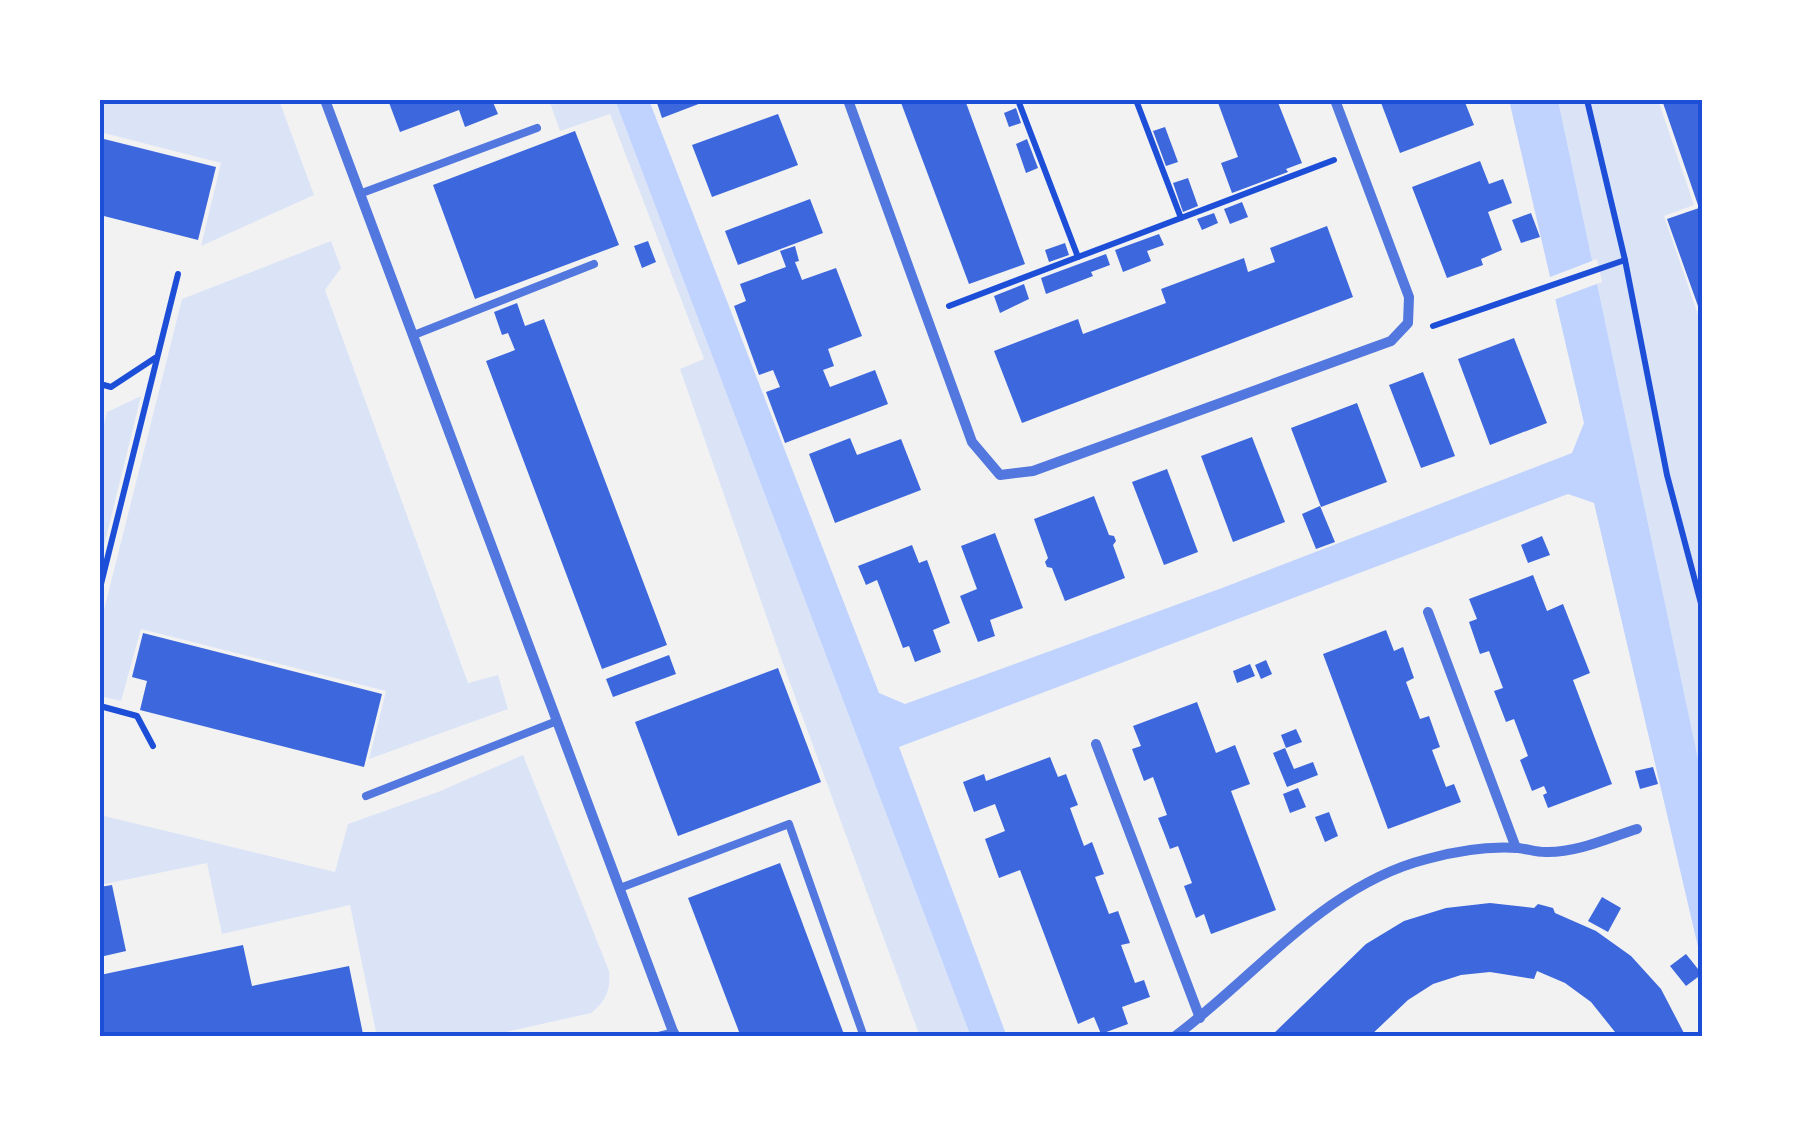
<svg xmlns="http://www.w3.org/2000/svg" width="1803" height="1137" font-family="'Work Sans',sans-serif">
  <style>
    .green { fill: #dbe4f7 }
    .water { fill: #bfd3fe }
    .pier { fill: #f2f2f2 }
    .building { fill: #3d67dc }
    .lines { fill: none; stroke-linecap: round; stroke-linejoin: round }
    .path { stroke: #1d4ed8; stroke-width: 6 }
    .service { stroke: #5277de; stroke-width: 8 }
    .minor { stroke: #5277de; stroke-width: 10 }
    .neatline { fill: none; stroke: #1d4ed8; stroke-width: 4 }
  </style>
  <rect width="100%" height="100%" fill="#f2f2f2"/>
  <!-- green -->
  <g class="green">
    <path d="M100 100H279L314 195 201 246 221 163 100 132Z"/>
    <path d="M549 100H615L971 1037H920L782 661 680 369 704 359 610 114 560 131Z"/>
    <path d="M1558 100H1658L1694 205 1664 216 1703 329V782Z"/>
    <path d="M331 241 341 268 325 290 468 683 498 675 508 709 369 759 386 691 141 629 121 701 100 696V626L182 299Z"/>
    <path d="M141 396 100 562V440L107 412Z"/>
    <path d="M523 755 609 971C611 990 606 1001 591 1013L484 1037H377L350 905 222 934 207 863 100 885V815L335 872 348 824 438 792Z"/>
  </g>
  <!-- water -->
  <path class="water" d="M615 100H649L879 693 905 704 1222 588 1572 453 1584 423 1509 100H1558L1703 782V968L1594 503 1568 494 899 747 1007 1037H971Z"/>
  <!-- pier -->
  <path class="pier" d="M1597 259 1602 282 1551 301 1545 279Z"/>
  <!-- building -->
  <g class="building">
    <path d="M388 100H492L498 114 465 127 459 110 400 132Z"/>
    <path d="M656 100H709L662 118Z"/>
    <path d="M900 100H965L1025 264 969 284Z"/>
    <path d="M1217 100H1277L1302 163 1286 169 1288 172 1232 193 1221 163 1238 157Z"/>
    <path d="M1380 100H1464L1474 125 1400 153Z"/>
    <path d="M1662 100H1703V320L1667 219 1699 208Z"/>
    <path d="M1016 108 1021 123 1009 127 1004 113Z"/>
    <path d="M778 114 798 165 712 197 692 145Z"/>
    <path d="M1165 127 1178 162 1166 166 1153 131Z"/>
    <path d="M575 131 619 245 475 299 433 185Z"/>
    <path d="M100 138 216 167 198 240 100 215Z"/>
    <path d="M1027 139 1038 168 1026 173 1016 144Z"/>
    <path d="M1480 161 1489 184 1503 179 1512 203 1488 212 1502 250 1481 259 1483 265 1447 278 1412 187Z"/>
    <path d="M1188 178 1198 206 1183 212 1173 183Z"/>
    <path d="M810 199 823 233 738 265 725 231Z"/>
    <path d="M1242 202 1248 217 1230 224 1224 209Z"/>
    <path d="M1214 213 1218 223 1202 230 1197 219Z"/>
    <path d="M1531 213 1540 237 1521 243 1512 220Z"/>
    <path d="M1327 226 1353 297 1022 423 994 351 1078 319 1083 334 1166 303 1161 289 1244 258 1248 272 1275 262 1270 248Z"/>
    <path d="M1159 234 1164 245 1147 251 1151 261 1123 272 1115 250Z"/>
    <path d="M648 241 656 262 642 268 634 246Z"/>
    <path d="M1065 243 1069 255 1049 262 1045 250Z"/>
    <path d="M795 246 799 261 795 262 802 280 836 268 862 336 828 349 834 366 823 370 830 387 875 370 888 404 785 443 766 392 780 387 773 370 759 375 734 306 746 301 740 284 786 267 780 251Z"/>
    <path d="M1106 254 1110 265 1091 272 1093 276 1046 294 1041 278Z"/>
    <path d="M1024 284 1029 299 1000 313 994 296Z"/>
    <path d="M517 303 525 326 544 319 667 645 602 669 486 361 515 350 508 333 502 335 494 312Z"/>
    <path d="M1514 338 1547 423 1490 445 1458 359Z"/>
    <path d="M1423 372 1455 456 1421 468 1389 385Z"/>
    <path d="M1357 403 1387 482 1321 507 1291 428Z"/>
    <path d="M1252 437 1285 522 1233 542 1201 456Z"/>
    <path d="M850 438 857 455 901 439 921 490 835 523 809 454Z"/>
    <path d="M1167 469 1198 552 1164 565 1132 482Z"/>
    <path d="M1094 496 1109 535 1114 536 1116 541 1113 545 1125 578 1065 601 1052 568 1047 567 1045 562 1048 558 1034 519Z"/>
    <path d="M1320 506 1335 542 1316 549 1302 514Z"/>
    <path d="M995 533 1023 608 990 620 995 636 978 642 960 596 977 589 961 546Z"/>
    <path d="M1542 536 1550 555 1528 563 1521 545Z"/>
    <path d="M912 545 919 563 927 560 950 623 933 630 941 652 915 662 909 646 903 648 877 580 866 585 858 566Z"/>
    <path d="M1533 575 1547 611 1563 604 1590 673 1573 680 1612 784 1548 808 1543 795 1547 793 1544 786 1532 791 1520 760 1528 756 1514 719 1506 722 1494 691 1503 688 1489 651 1480 654 1469 622 1477 619 1469 599Z"/>
    <path d="M1386 630 1394 651 1403 647 1414 678 1406 682 1420 719 1429 716 1440 747 1432 750 1446 787 1454 784 1461 802 1388 829 1323 654Z"/>
    <path d="M143 633 382 694 364 767 140 710 147 681 132 677Z"/>
    <path d="M669 655 676 674 613 697 606 679Z"/>
    <path d="M1266 660 1272 674 1261 679 1255 665Z"/>
    <path d="M1250 664 1255 676 1237 683 1233 671Z"/>
    <path d="M778 668 821 782 678 836 635 722Z"/>
    <path d="M1197 702 1216 753 1235 745 1250 784 1231 791 1276 910 1211 934 1204 914 1196 918 1184 886 1192 883 1178 846 1170 849 1164 833 1158 818 1167 815 1153 777 1144 781 1132 749 1141 746 1133 726Z"/>
    <path d="M1296 729 1302 742 1286 748 1281 735Z"/>
    <path d="M1285 748 1294 769 1313 762 1318 775 1287 787 1273 753Z"/>
    <path d="M1050 757 1058 777 1066 774 1072 790 1078 805 1070 808 1084 846 1092 842 1104 874 1095 877 1109 914 1118 911 1130 943 1121 945 1135 983 1144 980 1150 997 1122 1007 1128 1024 1101 1034 1094 1017 1078 1024 1020 870 999 878 985 839 1005 831 995 804 974 812 963 782 984 774 986 781Z"/>
    <path d="M1653 767 1658 784 1640 789 1635 771Z"/>
    <path d="M1298 788 1306 807 1290 813 1283 794Z"/>
    <path d="M1329 812 1338 836 1325 842 1315 817Z"/>
    <path d="M780 863 845 1037H741L688 898Z"/>
    <path d="M112 885 126 951 100 957V887Z"/>
    <path d="M1602 897 1621 908 1608 932 1588 921Z"/>
    <path d="M1490 903 1534 908 1538 904 1553 908 1555 913 1596 931 1631 956 1661 989 1686 1037H1619L1591 1002 1565 983 1537 971 1534 979 1490 972 1461 975 1433 984 1408 1000 1369 1037H1270L1366 944 1404 921 1446 908Z"/>
    <path d="M243 945 252 986 349 966 363 1034 349 1037H100V975Z"/>
    <path d="M1686 954 1702 974 1686 986 1670 966Z"/>
  </g>
  <g class="lines">
    <!-- path -->
    <g class="path">
      <path d="M1018 100 1078 257 1181 218 1136 100"/>
      <path d="M1587 100 1625 260 1667 475 1703 611"/>
      <path d="M1181 218 1334 160"/>
      <path d="M949 306 1078 257"/>
      <path d="M1433 326 1625 260"/>
      <path d="M100 384 111 387 155 358"/>
      <path d="M100 588 178 274"/>
      <path d="M100 706 137 716 153 746"/>
    </g>
    <!-- service -->
    <g class="service">
      <path d="M362 193 537 128"/>
      <path d="M414 335 594 264"/>
      <path d="M366 796 557 721"/>
      <path d="M620 888 789 824 864 1037"/>
    </g>
    <!-- minor -->
    <g class="minor">
      <path d="M325 100 675 1037"/>
      <path d="M848 100 972 442 1000 475 1033 471 1391 341 1408 323 1409 297 1335 100"/>
      <path d="M1428 612 1516 848"/>
      <path d="M1096 744 1200 1018"/>
      <path d="M658 1037 674 1033"/>
      <path d="M1174 1037C1257 976 1324 885 1427 859 1456 851 1489 846 1518 848 1528 849 1538 853 1548 852 1579 852 1608 838 1637 829"/>
    </g>
  </g>
  <!-- border -->
  <rect width="1803" height="1137" fill="none" stroke="#ffffff" stroke-width="205"/>
  <rect x="102" y="102" width="1598" height="932" class="neatline"/>
</svg>
